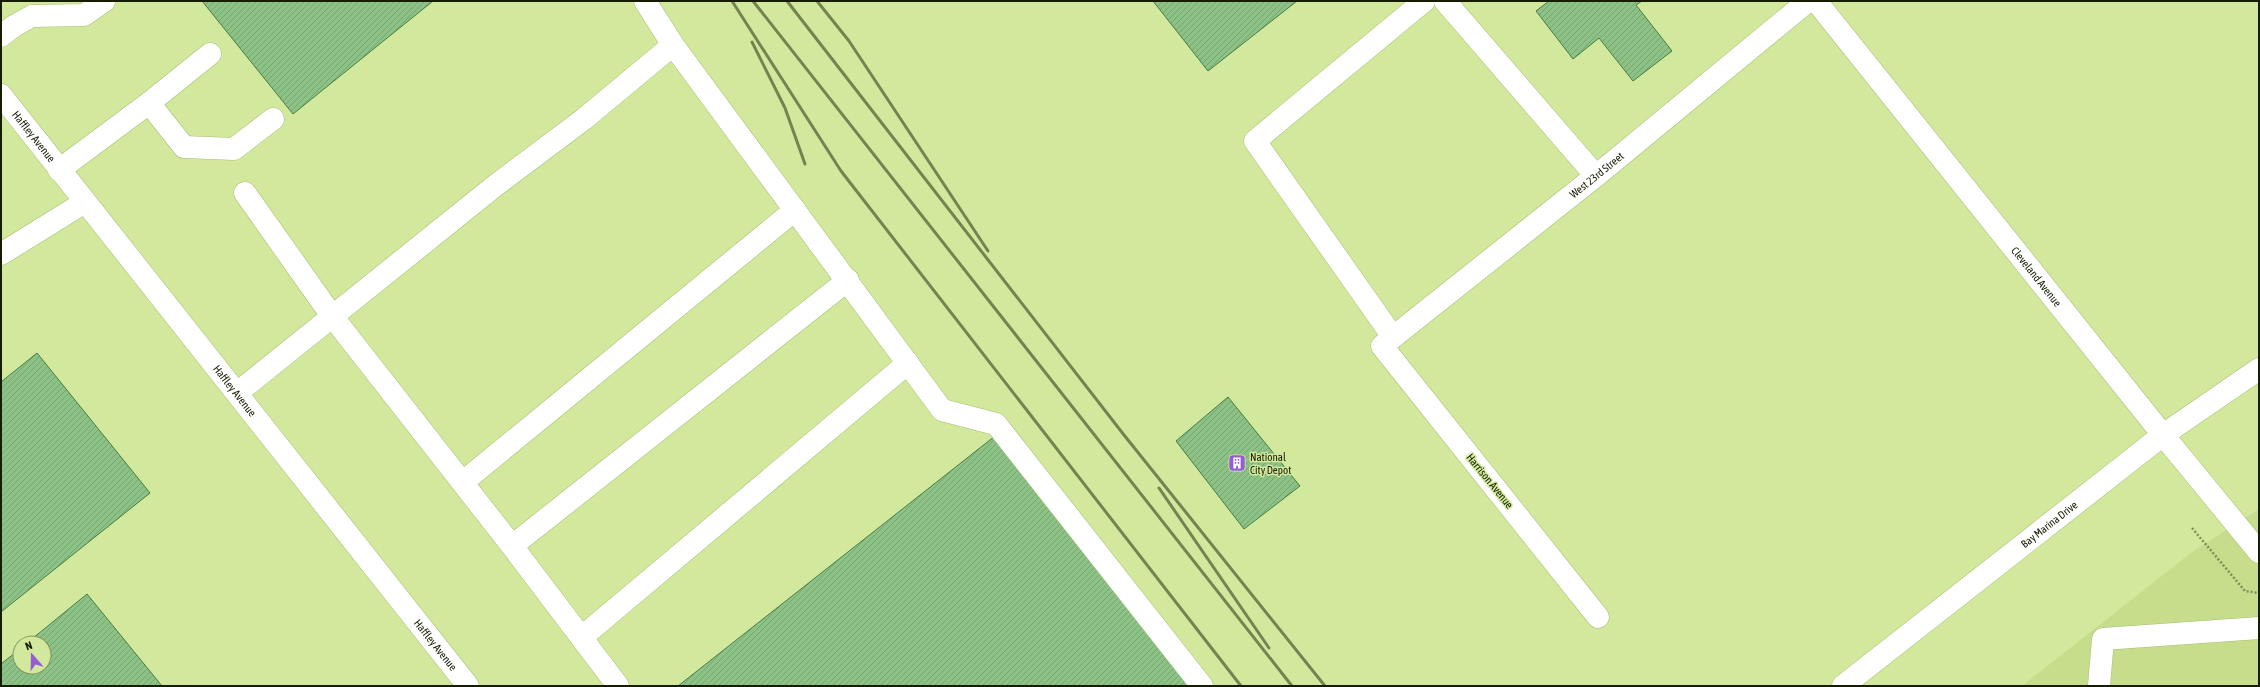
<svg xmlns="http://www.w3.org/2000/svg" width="2260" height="687" font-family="'Asap Condensed',sans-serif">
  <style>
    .built { fill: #c6de8b }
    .building { fill: url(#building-hatch); stroke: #487b43 }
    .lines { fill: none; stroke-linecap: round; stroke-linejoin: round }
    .minor-casing { stroke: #a7bd73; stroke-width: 23 }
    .major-casing { stroke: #a7bd73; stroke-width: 23 }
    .path { stroke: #7d8d57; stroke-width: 2.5; stroke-dasharray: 2 2; stroke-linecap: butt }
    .minor { stroke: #fff; stroke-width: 22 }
    .major { stroke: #fff; stroke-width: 22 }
    .rail { stroke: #74834f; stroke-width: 3 }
    .labels { text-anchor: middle; stroke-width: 3; stroke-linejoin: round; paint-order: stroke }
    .street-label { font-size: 11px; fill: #151c00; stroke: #d2e99d }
    .poi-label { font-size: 11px; fill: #151c00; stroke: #d2e99d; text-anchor: start }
  </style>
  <defs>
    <pattern id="building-hatch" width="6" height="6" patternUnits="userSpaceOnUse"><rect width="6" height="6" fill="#8cc286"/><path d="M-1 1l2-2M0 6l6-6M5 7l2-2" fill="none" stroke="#78a672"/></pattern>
  </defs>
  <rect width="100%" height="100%" fill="#d2e99d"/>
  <!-- built -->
  <path class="built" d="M2259 509V686H2022L2192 552Z"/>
  <!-- building -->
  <g class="building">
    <path d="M202 1H433L293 114Z"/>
    <path d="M1153 1H1297L1208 71Z"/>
    <path d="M1549 1H1642L1636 5 1672 51 1633 81 1599 38 1573 59 1536 11Z"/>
    <path d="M37 353 150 493 1 612V382Z"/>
    <path d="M1228 397 1300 486 1244 529 1176 441Z"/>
    <path d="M995 436 1193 686H678Z"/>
    <path d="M87 594 162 686H1V664L20 649V667H44V643H27Z"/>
  </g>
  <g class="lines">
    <defs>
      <g id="minor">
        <path d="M645 1 673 45 942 410 996 424 1202 686"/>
        <path d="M1445 1 1596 176"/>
        <path d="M1 36 14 26 32 16 84 15 104 1"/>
        <path id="s1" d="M1 95 468 686"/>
        <path d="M149 103 184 147 234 149 273 119"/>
        <path d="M59 170 149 103 210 54"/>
        <path d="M245 193 332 316 512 546 618 686"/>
        <path d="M1 254 85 202"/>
        <path d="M1393 337 1255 141 1424 1"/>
        <path d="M237 393 496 185 584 119 673 45"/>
        <path d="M2163 435 2259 552"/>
        <path d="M463 482 795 210"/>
        <path d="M512 546 848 280"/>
        <path id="s2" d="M1598 617 1382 346 1602 171 1808 1"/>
        <path d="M582 637 908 363"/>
        <path d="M2099 686 2103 639 2259 628"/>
      </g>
      <g id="major">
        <path id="s3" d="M1816 1 2163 435"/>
        <path id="s4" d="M1843 686 2163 435 2259 369"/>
      </g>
    </defs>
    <!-- minor casing -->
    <use href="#minor" class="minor-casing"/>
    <!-- major casing -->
    <use href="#major" class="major-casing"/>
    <!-- path -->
    <path class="path" d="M2192 528 2245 591 2259 593"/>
    <!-- minor -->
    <use href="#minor" class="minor"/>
    <!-- major -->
    <use href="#major" class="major"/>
    <!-- rail -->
    <g class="rail">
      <path d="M732 1 841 171 1241 686"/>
      <path d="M753 1 1292 686"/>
      <path d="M787 1 1124 435 1325 686"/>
      <path d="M817 1 849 41 988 251"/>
      <path d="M752 42 785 108 805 164"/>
      <path d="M1159 488 1269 648"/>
    </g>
  </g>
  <!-- icons -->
  <defs>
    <symbol id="building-square" viewBox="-11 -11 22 22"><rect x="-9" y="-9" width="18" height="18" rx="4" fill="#945dd5" stroke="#d2e99d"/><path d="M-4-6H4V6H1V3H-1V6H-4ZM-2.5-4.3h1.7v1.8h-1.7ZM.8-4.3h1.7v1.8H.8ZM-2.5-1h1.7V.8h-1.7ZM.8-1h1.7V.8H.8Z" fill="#fff"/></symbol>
  </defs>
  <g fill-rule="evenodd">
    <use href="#building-square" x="1227" y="453" width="20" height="20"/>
  </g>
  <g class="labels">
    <!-- street labels -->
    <g class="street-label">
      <text dy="4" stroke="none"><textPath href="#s1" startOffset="53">Haffley Avenue</textPath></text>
      <text dy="4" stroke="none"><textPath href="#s2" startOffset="621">West 23rd Street</textPath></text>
      <text dy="4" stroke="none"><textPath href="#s3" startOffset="353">Cleveland Avenue</textPath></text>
      <text dy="4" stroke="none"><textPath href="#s1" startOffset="377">Haffley Avenue</textPath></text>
      <text transform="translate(1490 481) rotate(51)" y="4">Harrison Avenue</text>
      <text dy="4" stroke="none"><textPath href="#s4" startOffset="262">Bay Marina Drive</textPath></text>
      <text dy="4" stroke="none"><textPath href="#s1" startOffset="701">Haffley Avenue</textPath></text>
    </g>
    <!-- poi labels -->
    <g class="poi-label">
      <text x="1250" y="461">National<tspan x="1250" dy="13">City Depot</tspan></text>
    </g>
  </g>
  <!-- border -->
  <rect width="2260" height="687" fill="none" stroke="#151c00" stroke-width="4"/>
  <!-- north arrow -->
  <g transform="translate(32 655) rotate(340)"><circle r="19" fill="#d2e99d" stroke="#86975e"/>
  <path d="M0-3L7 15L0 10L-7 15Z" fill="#945dd5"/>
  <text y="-6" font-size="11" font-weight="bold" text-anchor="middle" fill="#151c00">N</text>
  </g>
</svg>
